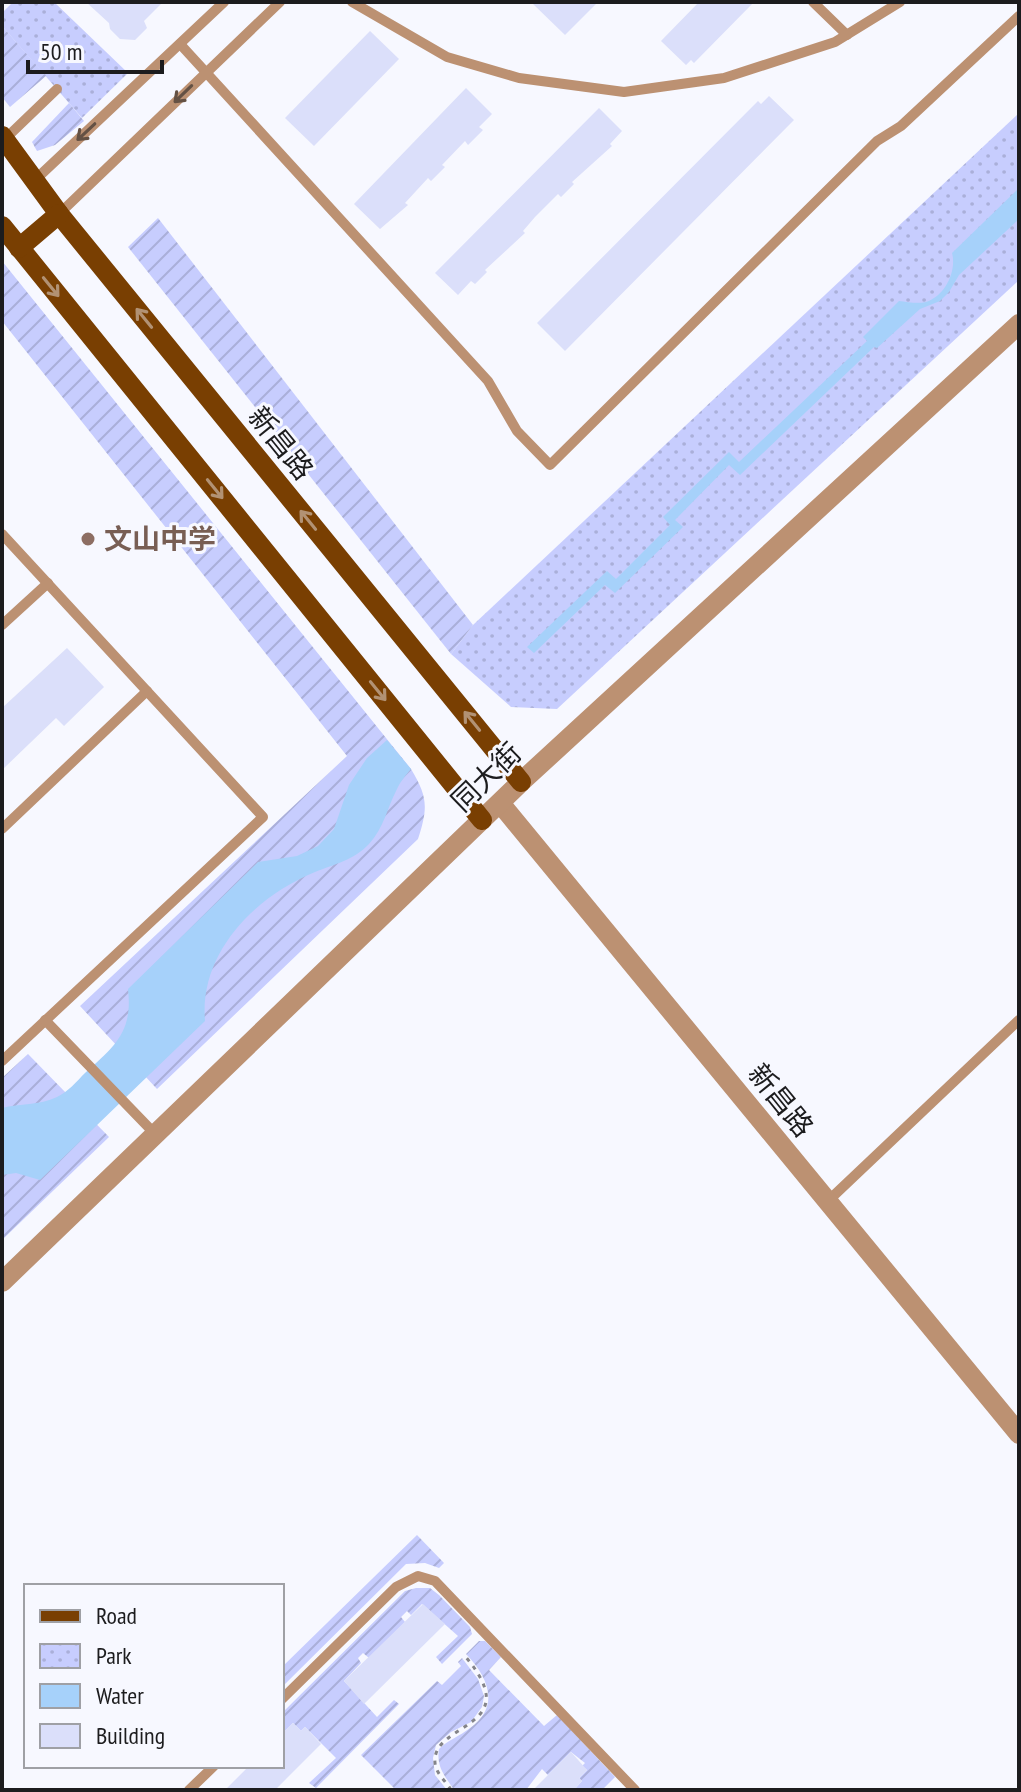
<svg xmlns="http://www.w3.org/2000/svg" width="1021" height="1792" font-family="'PT Sans Narrow','Noto Sans SC',sans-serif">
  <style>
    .park { fill: url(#park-dots) }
    .garden { fill: url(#garden-furrows) }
    .water { fill: #a6d1fa }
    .building { fill: #dbdffa }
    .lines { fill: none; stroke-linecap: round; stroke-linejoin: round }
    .path { stroke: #848489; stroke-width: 3; stroke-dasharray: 4 6; stroke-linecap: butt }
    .service { stroke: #bc9172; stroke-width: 10 }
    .tertiary { stroke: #bc9172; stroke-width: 20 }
    .primary { stroke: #793f02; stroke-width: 20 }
    .oneway { stroke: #645144 }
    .oneway2 { stroke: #b29274 }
    .education-dot { fill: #8d6e63; stroke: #f7f8ff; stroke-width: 3 }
    .labels { text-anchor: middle; stroke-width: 6; stroke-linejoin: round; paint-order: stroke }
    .street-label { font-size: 28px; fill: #1c1c1e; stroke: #f7f8ff }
    .education-label { font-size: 28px; font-weight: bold; fill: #785e54; stroke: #f7f8ff; text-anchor: start }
  </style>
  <defs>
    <pattern id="park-dots" width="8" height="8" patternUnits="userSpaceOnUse" patternTransform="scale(2)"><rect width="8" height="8" fill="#c7cdfe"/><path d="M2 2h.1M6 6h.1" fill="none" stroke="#aaafd9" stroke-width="1.8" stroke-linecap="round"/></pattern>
    <pattern id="garden-furrows" width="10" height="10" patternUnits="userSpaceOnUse" patternTransform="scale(2)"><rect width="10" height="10" fill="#c7cdfe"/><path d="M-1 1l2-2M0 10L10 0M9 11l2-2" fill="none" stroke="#aaafd9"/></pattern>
  </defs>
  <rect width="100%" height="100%" fill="#f7f8ff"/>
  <!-- park -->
  <g class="park">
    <path d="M13 2H54L128 73 82 118 2 26V13Z"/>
    <path d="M1019 113V280L557 709 511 707 451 654 473 625Z"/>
  </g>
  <!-- garden -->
  <g class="garden">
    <path d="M2 26 46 76 10 107 2 97Z"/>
    <path d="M69 103 84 121 55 145 37 151 32 142Z"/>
    <path d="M158 218 473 625 451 654 128 247Z"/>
    <path d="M2 261 411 769C428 797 428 808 418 839L157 1089 80 1006 347 756 2 321Z"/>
    <path d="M28 1054 109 1137 2 1240V1078Z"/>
    <path d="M417 1535 444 1563 439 1568 425 1563 406 1564 282 1687V1667Z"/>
    <path d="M416 1588H430L439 1595 470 1627 472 1634 442 1664 436 1657 458 1636 422 1604 411 1615 407 1611 401 1617 405 1622 369 1658 363 1653 358 1658 361 1663 344 1681 377 1717 394 1700 399 1704 316 1788 309 1783 336 1758 305 1727 301 1731 293 1723 282 1734V1713L405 1591Z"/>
    <path d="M479 1641H485L501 1657 489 1670 544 1726 557 1715 615 1777 602 1790H574L582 1781 579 1778 587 1770 582 1766 585 1763 571 1752 548 1775 542 1769 526 1790H454C445 1776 436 1767 439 1749 448 1740 460 1736 470 1728 501 1706 488 1677 466 1654Z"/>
    <path d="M462 1658 478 1679 484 1696 482 1707 471 1722 451 1732 436 1745 433 1758 435 1775 447 1790H396L361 1755 437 1681 442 1685 461 1666 458 1662Z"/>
  </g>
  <!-- water -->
  <g class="water">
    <path d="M1019 188V219L959 275 949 292 940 301 920 309 877 348 874 347 740 475 729 465 675 520 683 527 615 593 605 585 534 653 527 647 607 571 616 579 670 525 663 517 729 452 739 462 867 341 863 337 899 301C907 302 918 304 926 302 945 296 957 271 952 253Z"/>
    <path d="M387 740 411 769C406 775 400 782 397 789 387 808 384 828 369 844 354 860 335 864 315 872 256 896 199 952 205 1021L40 1180 16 1173 2 1175V1108C20 1103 39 1106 57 1097 68 1092 77 1081 85 1073 115 1046 133 1032 128 989L258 862 297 856 318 846 334 829 349 785 367 758Z"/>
  </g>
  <!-- building -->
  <g class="building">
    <path d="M86 2H163L144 21 147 28 135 40 120 39 110 29 109 23Z"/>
    <path d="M531 2H598L565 35Z"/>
    <path d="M699 2H754L694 63 691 60 686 65 661 41Z"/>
    <path d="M370 31 399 59 314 146 285 118Z"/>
    <path d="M466 88 492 114 479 127 483 130 468 145 465 141 442 165 445 167 431 181 428 178 405 203 408 205 380 229 354 204Z"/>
    <path d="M769 96 794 120 565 351 537 323 758 101 761 104Z"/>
    <path d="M599 108 622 131 610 144 612 146 572 182 574 184 561 197 558 194 535 217 523 231 525 233 485 270 487 272 475 284 471 281 458 295 435 273Z"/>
    <path d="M67 648 104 687 64 726 56 718 2 770V708Z"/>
    <path d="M423 1604 445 1624 364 1704 344 1681Z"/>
    <path d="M293 1723 301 1731 305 1727 321 1744 275 1790H225L249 1766H282V1734Z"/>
    <path d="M571 1752 587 1770 579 1778 582 1781 574 1790H533Z"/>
  </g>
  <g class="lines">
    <!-- path -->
    <path class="path" d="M451 1790C446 1781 436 1774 435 1763 431 1721 529 1730 464 1655"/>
    <!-- service -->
    <g class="service">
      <path d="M352 2 447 57 519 78 624 92 724 78 835 42 900 2"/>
      <path d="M813 2 847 35"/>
      <path d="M180 44 488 381 517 431 550 465 877 141 901 126 1019 16"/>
      <path d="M5 139 57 89"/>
      <path d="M35 180 224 2"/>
      <path d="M59 214 280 2"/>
      <path d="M2 534 263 817 2 1061"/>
      <path d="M2 625 48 583"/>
      <path d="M2 829 147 691"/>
      <path d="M45 1020 156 1135"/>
      <path d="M828 1201 1019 1020"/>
      <path d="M282 1699 396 1587 418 1576 435 1581 635 1790"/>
      <path d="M189 1790 214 1766"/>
    </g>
    <!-- tertiary -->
    <g class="tertiary">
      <path d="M500 803 1019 1434"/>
      <path d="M2 1282 521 782 1019 324"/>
    </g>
    <!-- primary -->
    <g class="primary">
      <path d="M2 136 59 214 521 782"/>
      <path d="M2 226 482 820"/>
      <path d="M19 248 59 214"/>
    </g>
  </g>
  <!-- one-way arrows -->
  <defs><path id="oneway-shaft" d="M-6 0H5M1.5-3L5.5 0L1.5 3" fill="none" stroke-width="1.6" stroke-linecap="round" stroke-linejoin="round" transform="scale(2)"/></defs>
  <g class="oneway">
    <use href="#oneway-shaft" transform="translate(183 94) rotate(136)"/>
    <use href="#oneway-shaft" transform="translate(86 132) rotate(137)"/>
  </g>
  <g class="oneway2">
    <use href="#oneway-shaft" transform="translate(51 287) rotate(51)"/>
    <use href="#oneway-shaft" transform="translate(144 318) rotate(-129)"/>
    <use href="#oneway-shaft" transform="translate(215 489) rotate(51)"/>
    <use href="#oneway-shaft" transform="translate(308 520) rotate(-129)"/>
    <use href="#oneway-shaft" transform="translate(378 691) rotate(51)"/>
    <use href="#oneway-shaft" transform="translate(472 721) rotate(-129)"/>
  </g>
  <!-- markers -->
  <circle class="education-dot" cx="88" cy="539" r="8"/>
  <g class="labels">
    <!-- street labels -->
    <g class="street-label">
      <text transform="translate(281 443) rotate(51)" y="10">新昌路</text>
      <text transform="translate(486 777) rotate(-44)" y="10">同大街</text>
      <text transform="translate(781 1100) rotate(51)" y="10">新昌路</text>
    </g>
    <!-- education labels -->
    <g class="education-label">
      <text x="104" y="549">文山中学</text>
    </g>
  </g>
  <!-- border -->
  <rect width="1021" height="1792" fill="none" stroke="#1c1c1e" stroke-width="8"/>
  <!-- legend -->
  <rect x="24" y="1584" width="260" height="184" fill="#f7f8ff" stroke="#9fa0a5" stroke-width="2"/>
  <rect x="40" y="1610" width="40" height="12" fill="#793f02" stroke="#9fa0a5" stroke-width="2"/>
  <text x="96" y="1624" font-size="24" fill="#1c1c1e">Road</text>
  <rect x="40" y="1644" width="40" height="24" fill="url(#park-dots)" stroke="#9fa0a5" stroke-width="2"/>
  <text x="96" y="1664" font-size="24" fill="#1c1c1e">Park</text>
  <rect x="40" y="1684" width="40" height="24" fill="#a6d1fa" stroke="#9fa0a5" stroke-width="2"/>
  <text x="96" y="1704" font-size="24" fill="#1c1c1e">Water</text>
  <rect x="40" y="1724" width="40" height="24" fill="#dbdffa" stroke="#9fa0a5" stroke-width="2"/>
  <text x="96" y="1744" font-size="24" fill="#1c1c1e">Building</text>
  <!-- scale -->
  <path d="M28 60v12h134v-12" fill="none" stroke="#1c1c1e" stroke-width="4"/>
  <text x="40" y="60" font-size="24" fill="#1c1c1e" stroke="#f7f8ff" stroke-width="6" paint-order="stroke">50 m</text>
</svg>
